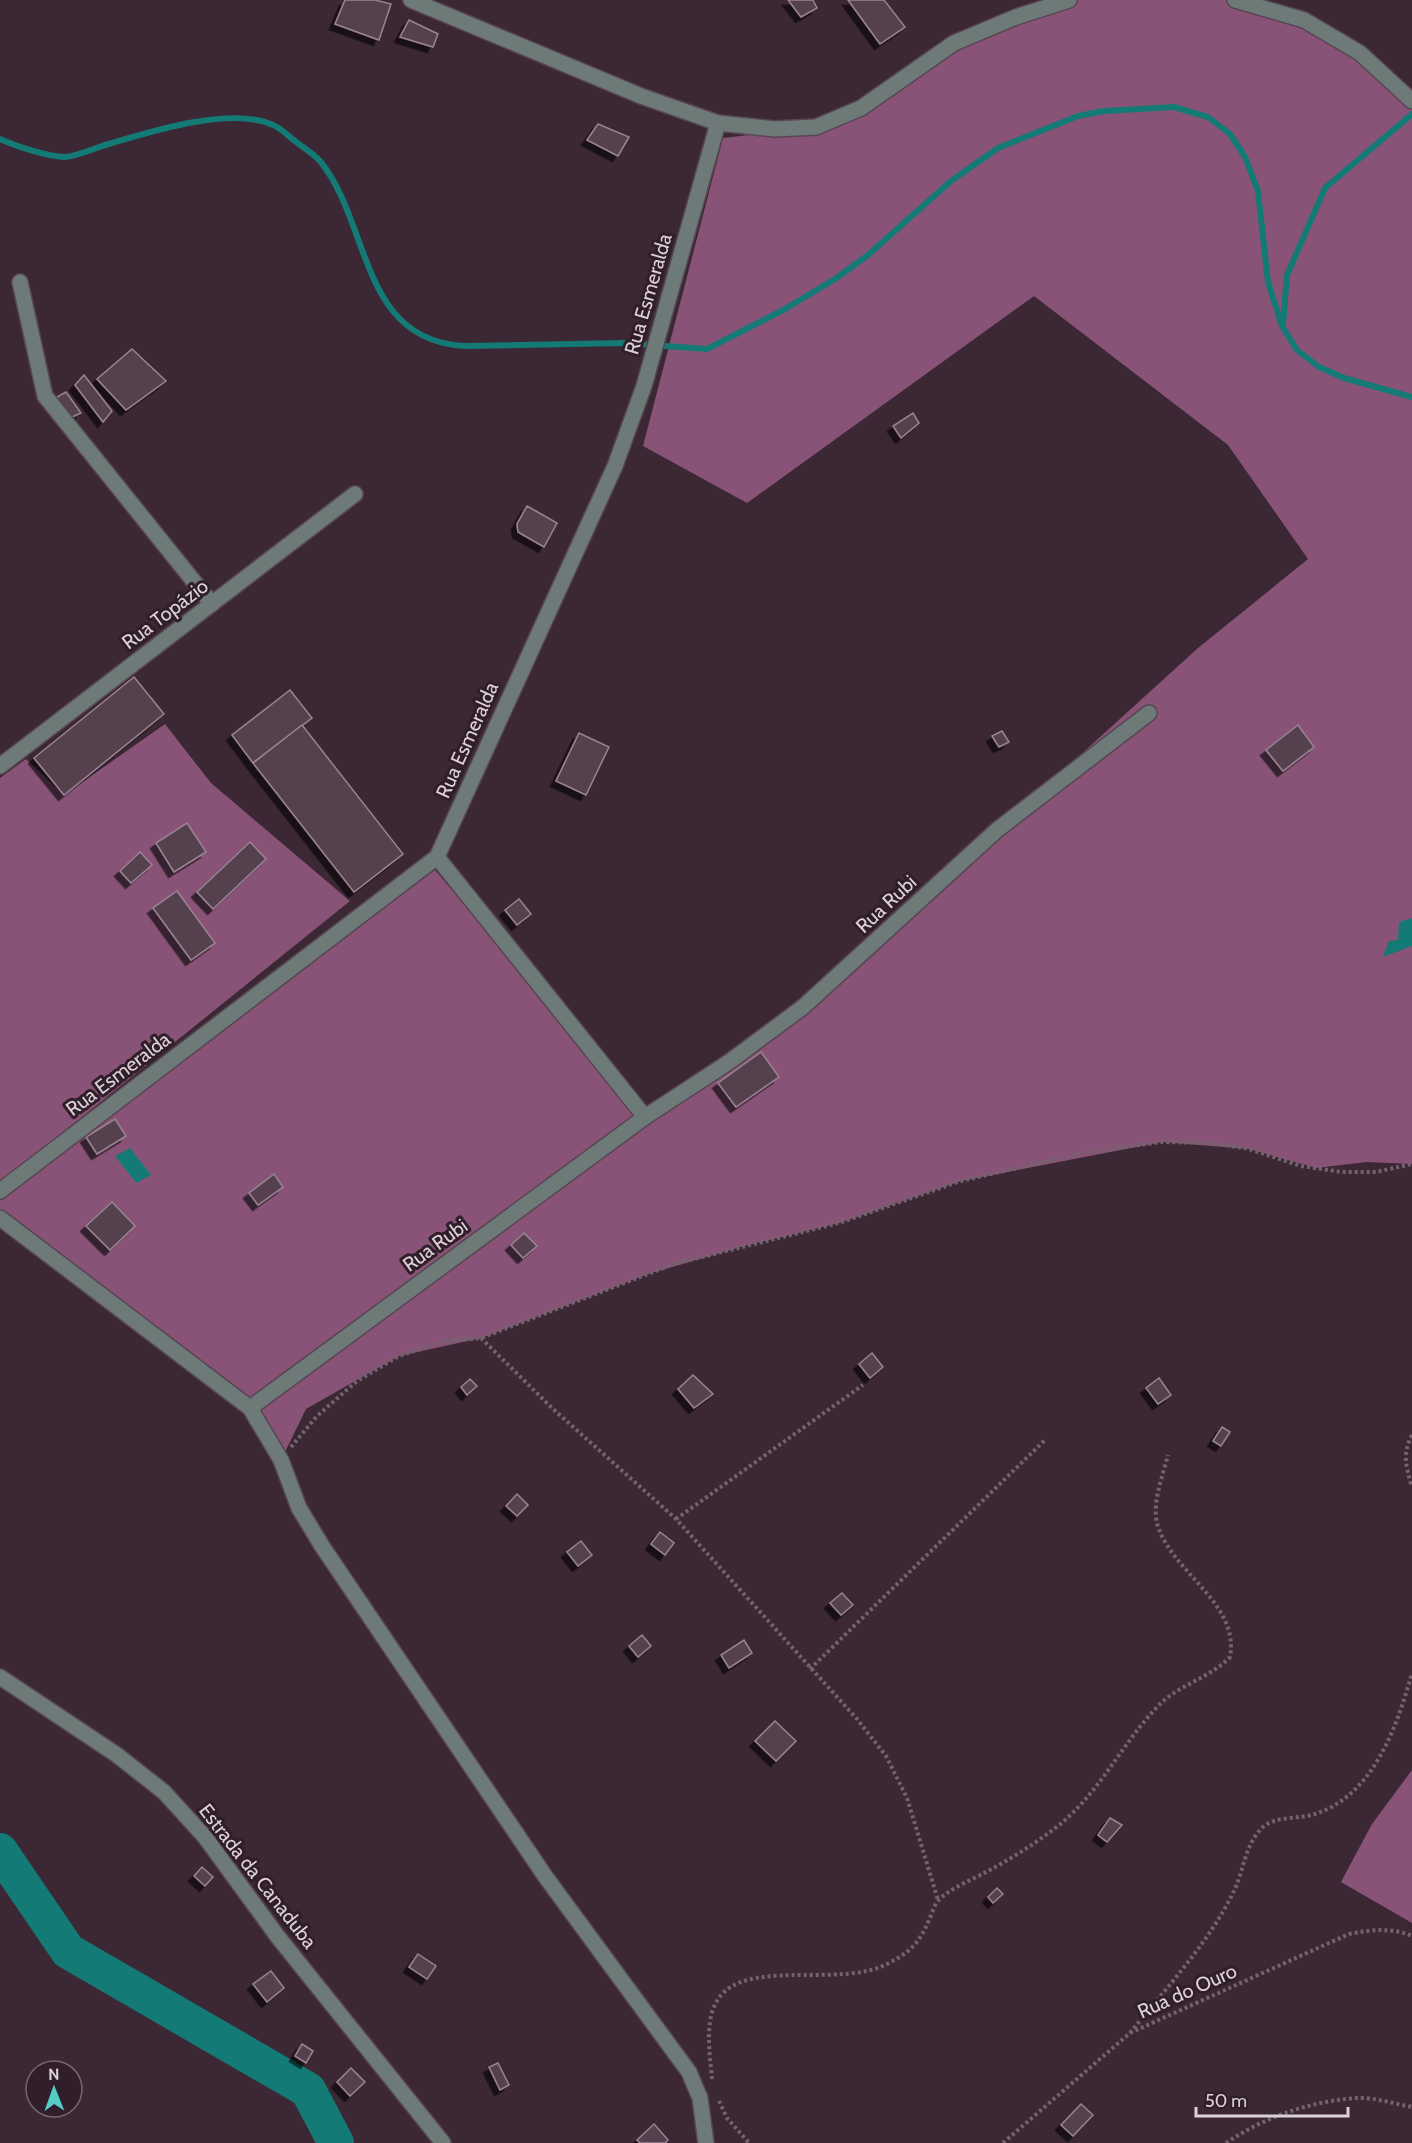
<svg xmlns="http://www.w3.org/2000/svg" width="1412" height="2143" font-family="Cabin,sans-serif">
  <style>
    .forest { fill: #885377 }
    .water { fill: #137a76 }
    .lines { fill: none; stroke-linecap: round; stroke-linejoin: round }
    .stream { stroke: #137a76; stroke-width: 6 }
    .river { stroke: #137a76; stroke-width: 36 }
    .building { fill: #54404d; stroke: #9a8392; stroke-width: 1.5; filter: url(#shadow) }
    .minor-casing { stroke: #584652; stroke-width: 18 }
    .path { stroke: #73636d; stroke-width: 4; stroke-dasharray: 3 3; stroke-linecap: butt }
    .minor { stroke: #6d7a78; stroke-width: 15 }
    .labels { text-anchor: middle; stroke-width: 6; stroke-linejoin: round; paint-order: stroke }
    .street-label { font-size: 20px; fill: #ddd1d8; stroke: #301e2a }
  </style>
  <defs>
    <filter id="shadow"><feDropShadow dx="-5.5" dy="5.5" stdDeviation="0" flood-color="#0009"/></filter>
  </defs>
  <rect width="100%" height="100%" fill="#3b2834"/>
  <!-- forest -->
  <g class="forest">
    <path d="M1069 0H1235L1304 20 1360 53 1412 107V1164L1367 1162 1316 1168 1249 1149 1162 1142 961 1181 839 1223 744 1246 648 1274 481 1338 399 1356 306 1409 281 1460 250 1408 0 1218V1191L435 870 645 1117 803 1007 1198 648 1308 559 1228 445 1034 296 747 503 643 446 723 138 816 127 954 43Z"/>
    <path d="M165 724 211 783 350 901 0 1183V778L26 759 64 795Z"/>
    <path d="M1412 1770V1923L1341 1882 1372 1824Z"/>
  </g>
  <!-- water -->
  <g class="water">
    <path d="M1412 918V946L1383 957 1389 941 1398 940 1399 922Z"/>
    <path d="M130 1148 151 1175 136 1183 115 1156Z"/>
  </g>
  <g class="lines">
    <!-- stream -->
    <g class="stream">
      <path d="M0 139C15 146 49 157 65 157 79 156 96 147 109 144 152 131 231 106 273 125 281 128 288 136 295 141 302 147 313 153 320 161 371 223 359 340 464 346L622 343 707 349 785 309 835 279 868 255 951 181 998 148 1078 116 1104 111 1174 107 1208 117 1230 134 1245 157 1258 191 1268 282 1282 326 1297 350 1319 367 1344 378 1412 397"/>
      <path d="M1283 324 1287 275 1325 188 1412 114"/>
    </g>
    <!-- river -->
    <path class="river" d="M0 1851 68 1951 308 2090 336 2143"/>
  </g>
  <!-- building -->
  <g class="building">
    <path d="M345 0H375L391 4 379 40 335 24Z"/>
    <path d="M788 0H813L817 8 801 17Z"/>
    <path d="M848 0H884L905 27 880 44Z"/>
    <path d="M409 20 438 34 433 47 400 37Z"/>
    <path d="M598 124 629 137 618 156 587 140Z"/>
    <path d="M132 349 166 381 126 410 97 379Z"/>
    <path d="M84 375 112 411 103 422 75 385Z"/>
    <path d="M66 392 81 413 68 419 57 397Z"/>
    <path d="M913 413 919 423 901 438 893 426Z"/>
    <path d="M527 506 557 523 544 547 518 532 517 524Z"/>
    <path d="M134 677 164 714 64 795 34 758Z"/>
    <path d="M290 690 312 718 253 763 232 735Z"/>
    <path d="M302 725 403 854 354 892 253 763Z"/>
    <path d="M1298 725 1314 747 1283 771 1266 750Z"/>
    <path d="M1002 731 1009 742 999 747 992 736Z"/>
    <path d="M579 733 609 747 586 795 556 781Z"/>
    <path d="M187 823 206 852 174 872 156 843Z"/>
    <path d="M250 842 266 859 213 909 197 892Z"/>
    <path d="M140 852 152 865 131 883 120 871Z"/>
    <path d="M177 891 215 943 191 960 153 908Z"/>
    <path d="M519 899 531 914 517 925 505 910Z"/>
    <path d="M761 1052 779 1077 736 1107 718 1083Z"/>
    <path d="M115 1119 126 1136 97 1154 86 1137Z"/>
    <path d="M274 1174 283 1187 258 1205 249 1193Z"/>
    <path d="M112 1202 135 1226 110 1250 86 1226Z"/>
    <path d="M524 1233 537 1246 523 1258 511 1245Z"/>
    <path d="M872 1353 883 1367 870 1378 859 1364Z"/>
    <path d="M693 1375 713 1394 694 1408 678 1389Z"/>
    <path d="M1159 1378 1171 1395 1158 1404 1146 1388Z"/>
    <path d="M470 1379 477 1386 467 1395 461 1387Z"/>
    <path d="M1222 1427 1230 1432 1221 1446 1213 1441Z"/>
    <path d="M517 1494 528 1505 517 1516 506 1506Z"/>
    <path d="M660 1532 674 1543 665 1555 651 1544Z"/>
    <path d="M581 1541 592 1555 578 1566 567 1552Z"/>
    <path d="M842 1593 853 1605 841 1615 830 1603Z"/>
    <path d="M642 1635 651 1646 638 1657 629 1646Z"/>
    <path d="M744 1640 752 1653 729 1668 721 1655Z"/>
    <path d="M775 1721 796 1741 776 1761 755 1741Z"/>
    <path d="M1110 1818 1122 1825 1107 1842 1098 1835Z"/>
    <path d="M202 1867 213 1877 205 1886 194 1876Z"/>
    <path d="M997 1888 1003 1894 993 1903 988 1897Z"/>
    <path d="M418 1954 436 1966 427 1979 409 1967Z"/>
    <path d="M271 1971 284 1988 267 2002 253 1984Z"/>
    <path d="M302 2044 313 2051 306 2063 295 2056Z"/>
    <path d="M498 2063 509 2085 500 2090 489 2067Z"/>
    <path d="M351 2068 365 2082 350 2096 337 2082Z"/>
    <path d="M1081 2104 1093 2115 1073 2136 1061 2125Z"/>
    <path d="M654 2124 668 2140 665 2143H640L637 2140Z"/>
  </g>
  <g class="lines">
    <defs>
      <g id="minor">
        <path d="M411 0 641 96 718 123 775 129 816 127 861 108 954 43 1016 17 1069 0"/>
        <path d="M1235 0 1304 20 1360 53 1412 101"/>
        <path d="M20 282 45 396 212 604"/>
        <path d="M0 766 355 494"/>
        <path d="M437 857 645 1117"/>
        <path d="M0 1191 437 857 615 466 644 386 718 123"/>
        <path d="M0 1218 250 1408 281 1460 299 1508 322 1546 545 1876 689 2072 700 2098 706 2143"/>
        <path d="M250 1408 645 1117 729 1062 803 1007 997 830 1149 713"/>
        <path d="M0 1677 117 1755 164 1792 205 1837 278 1937 443 2143"/>
      </g>
    </defs>
    <!-- minor casing -->
    <use href="#minor" class="minor-casing"/>
    <!-- path -->
    <g class="path">
      <path d="M481 1338 553 1409 676 1519 857 1719 886 1756 907 1798 938 1900"/>
      <path d="M1412 1435C1402 1454 1406 1467 1412 1487"/>
      <path d="M291 1447 317 1416 357 1381 399 1356 445 1341 481 1338 674 1264 839 1223 961 1181 1086 1152 1162 1142 1213 1143 1249 1149 1301 1166 1342 1172H1376L1412 1164"/>
      <path d="M676 1519 863 1385"/>
      <path d="M810 1669 1045 1440"/>
      <path d="M1130 2033C1165 1989 1208 1944 1233 1893 1244 1872 1244 1845 1263 1827 1275 1816 1300 1819 1315 1814 1374 1795 1397 1726 1412 1673"/>
      <path d="M712 2079C710 2053 702 2013 724 1992 758 1961 843 1987 887 1964 910 1952 919 1944 929 1920 932 1914 934 1904 939 1900 950 1888 972 1880 986 1872 1009 1860 1033 1845 1054 1829 1099 1795 1121 1744 1159 1705 1180 1684 1210 1678 1230 1657 1240 1602 1170 1572 1157 1523 1152 1502 1163 1475 1168 1455"/>
      <path d="M719 2101 727 2118 749 2143"/>
      <path d="M1003 2143 1130 2033 1349 1934C1371 1930 1391 1927 1412 1936"/>
      <path d="M1226 2143C1264 2117 1311 2101 1357 2098 1374 2097 1395 2104 1412 2107"/>
    </g>
    <!-- minor -->
    <use href="#minor" class="minor"/>
  </g>
  <g class="labels">
    <!-- street labels -->
    <g class="street-label">
      <text transform="translate(648 294) rotate(-74)" y="7">Rua Esmeralda</text>
      <text transform="translate(165 614) rotate(-37)" y="7">Rua Topázio</text>
      <text transform="translate(467 740) rotate(-66)" y="7">Rua Esmeralda</text>
      <text transform="translate(886 904) rotate(-43)" y="7">Rua Rubi</text>
      <text transform="translate(118 1074) rotate(-37)" y="7">Rua Esmeralda</text>
      <text transform="translate(435 1245) rotate(-36)" y="7">Rua Rubi</text>
      <text transform="translate(258 1876) rotate(52)" y="7">Estrada da Canaduba</text>
      <text transform="translate(1187 1991) rotate(-24)" y="7">Rua do Ouro</text>
    </g>
  </g>
  <!-- north arrow -->
  <g transform="translate(54 2089) rotate(359)"><circle r="28" fill="#301e2a" stroke="#756670" stroke-width="1.5"/>
  <path d="M0-4.5L10 22L0 15L-10 22Z" fill="#54cdc7"/>
  <text y="-9" font-size="16" font-weight="bold" text-anchor="middle" fill="#ddd1d8">N</text>
  </g>
  <!-- scale -->
  <path d="M1196 2107v9h152v-9" fill="none" stroke="#ddd1d8" stroke-width="3"/>
  <text x="1205" y="2107" font-size="18" fill="#ddd1d8" stroke="#301e2a" stroke-width="4.5" paint-order="stroke">50 m</text>
</svg>
